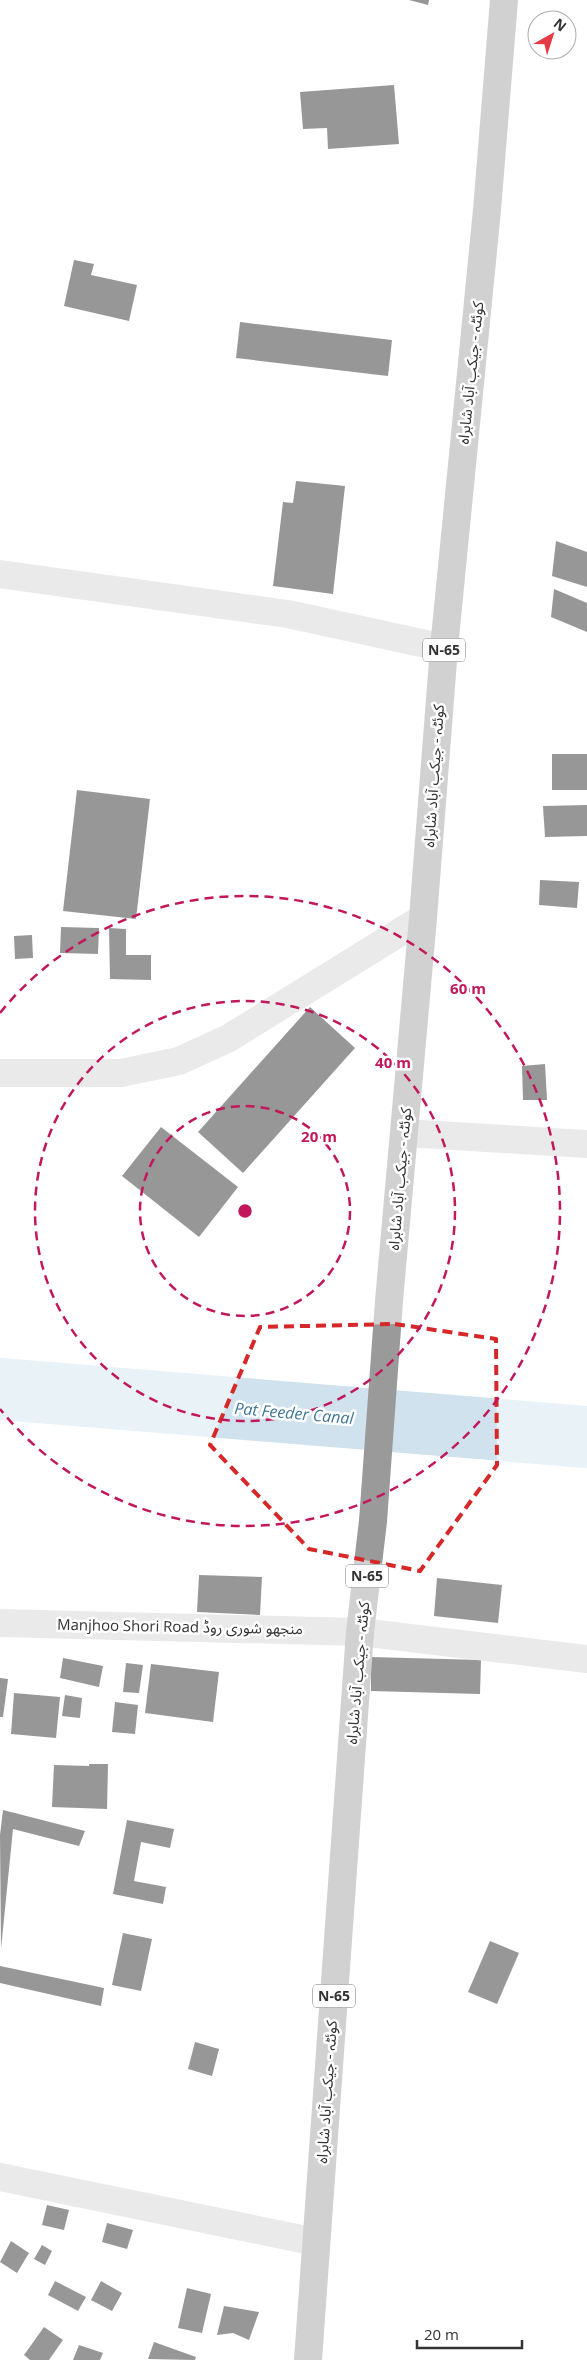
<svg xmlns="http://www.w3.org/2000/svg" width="587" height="2360" font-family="'Open Sans','Noto Sans Arabic',sans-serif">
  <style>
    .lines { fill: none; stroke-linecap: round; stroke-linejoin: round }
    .river { stroke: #cfe2ee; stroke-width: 62 }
    .building { fill: #1a1a1a }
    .minor { stroke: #d0d0d0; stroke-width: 28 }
    .highway { stroke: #9a9a9a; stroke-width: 28 }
    .marked { fill: none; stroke: #d62828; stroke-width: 4; stroke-dasharray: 10 6; stroke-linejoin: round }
    .ring { fill: none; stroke: #c2185b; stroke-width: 2.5; stroke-dasharray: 9 6 }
    .labels { text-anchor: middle; stroke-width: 5; stroke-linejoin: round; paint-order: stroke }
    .shield { fill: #fff; stroke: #707070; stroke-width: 1 }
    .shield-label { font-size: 14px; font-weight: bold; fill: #333 }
    .street-label { font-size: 15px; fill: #333; stroke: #fff }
    .water-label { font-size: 16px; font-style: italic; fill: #3f7597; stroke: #fff }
    .centre { fill: #c2185b; stroke: #fff; stroke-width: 2.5 }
    .ring-label { font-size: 15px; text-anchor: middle; font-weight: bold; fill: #c2185b; stroke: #fff; stroke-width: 5; stroke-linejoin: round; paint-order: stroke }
  </style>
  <rect width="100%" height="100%" fill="#fff"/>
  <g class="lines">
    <!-- river -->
    <path class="river" d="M0 1389 587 1437"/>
  </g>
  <!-- building -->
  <g class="building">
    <path d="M409 0H429L428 5Z"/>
    <path d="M394 85 399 144 328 149 327 128 303 129 300 92Z"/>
    <path d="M74 260 94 264 91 275 137 285 129 321 64 306Z"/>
    <path d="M240 322 392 340 388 376 236 358Z"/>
    <path d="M296 481 345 486 333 594 273 586 283 502 293 503Z"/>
    <path d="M556 541 587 552V587L552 576Z"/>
    <path d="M554 589 587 603V632L551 617Z"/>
    <rect x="552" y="754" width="35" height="36"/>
    <path d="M77 790 150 799 136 919 63 911Z"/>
    <path d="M587 805V836L545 837 543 806Z"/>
    <path d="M540 880 579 882 577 908 539 905Z"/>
    <path d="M61 927 99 928 98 954 60 953Z"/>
    <path d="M109 928 126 929V955H151V980L110 979Z"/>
    <path d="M32 935 33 958 15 959 14 936Z"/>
    <path d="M310 1007 355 1048 243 1173 198 1132Z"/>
    <path d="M545 1064 547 1100H523L522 1066Z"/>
    <path d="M161 1127 238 1187 199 1237 122 1176Z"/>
    <path d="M199 1575 262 1577 260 1615 197 1612Z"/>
    <path d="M437 1578 502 1585 498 1623 434 1616Z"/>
    <path d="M371 1657 481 1660 480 1694 371 1691Z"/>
    <path d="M63 1658 103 1666 99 1687 60 1678Z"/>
    <path d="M126 1663 143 1665 139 1693 123 1692Z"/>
    <path d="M151 1664 219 1672 213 1722 145 1713Z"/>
    <path d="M0 1678 8 1679 3 1717H0Z"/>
    <path d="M14 1693 60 1697 56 1738 11 1734Z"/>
    <path d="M65 1695 82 1698 80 1718 62 1716Z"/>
    <path d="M115 1702 138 1705 135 1734 112 1732Z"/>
    <path d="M89 1764H108L107 1809 52 1807 54 1765 89 1766Z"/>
    <path d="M3 1810 85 1831 79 1846 13 1829 1 1949 0 1835Z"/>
    <path d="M127 1820 174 1829 170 1848 141 1842 134 1881 166 1887 163 1904 113 1894Z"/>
    <path d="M123 1933 152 1939 141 1991 112 1985Z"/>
    <path d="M490 1941 519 1953 497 2004 468 1992Z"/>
    <path d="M0 1966 104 1988 101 2006 0 1983Z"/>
    <path d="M195 2042 219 2049 212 2076 188 2069Z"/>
    <path d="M47 2205 69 2210 64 2230 42 2225Z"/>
    <path d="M107 2223 133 2230 127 2249 102 2242Z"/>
    <path d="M11 2241 29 2253 17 2273 0 2262Z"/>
    <path d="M42 2245 52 2251 45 2265 34 2259Z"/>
    <path d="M55 2281 86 2297 78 2311 48 2295Z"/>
    <path d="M101 2281 122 2293 112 2311 91 2300Z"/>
    <path d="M187 2288 211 2294 202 2333 178 2328Z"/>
    <path d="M224 2306 259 2312 249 2340 233 2333 217 2335Z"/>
    <path d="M44 2327 63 2340 49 2360H30L24 2355Z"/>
    <path d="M154 2342 196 2357 195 2360 148 2359Z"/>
    <path d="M79 2345 103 2353 100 2360H73Z"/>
  </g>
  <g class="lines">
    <!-- minor -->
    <g class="minor">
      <path d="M0 574 288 614 444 648"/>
      <path d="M0 1073H121L179 1061 229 1038 423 918"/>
      <path d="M404 1133 587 1144"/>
      <path d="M0 1623 360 1632 587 1659"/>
      <path d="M0 2177 316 2242"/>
    </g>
    <!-- highway -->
    <path class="highway" d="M308 2360 360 1632 373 1521 389 1301 423 918 444 648 487 210 504 0"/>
  </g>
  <!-- marked area -->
  <path d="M0 0H587V2360H0ZM395 1324 496 1339 497 1465 420 1571 309 1549 210 1445 260 1327Z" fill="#fff" fill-opacity=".55" fill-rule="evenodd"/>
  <path class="marked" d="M395 1324 496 1339 497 1465 420 1571 309 1549 210 1445 260 1327Z"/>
  <!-- distance rings -->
  <g class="ring">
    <circle cx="245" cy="1211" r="105"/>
    <circle cx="245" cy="1211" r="210"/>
    <path d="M0 1013A315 315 0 1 1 0 1409"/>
  </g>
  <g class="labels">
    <!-- shield labels -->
    <g class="shield">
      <rect x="423" y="638.5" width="42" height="23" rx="4"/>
      <rect x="346" y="1564.5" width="42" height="23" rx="4"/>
      <rect x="313" y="1984.5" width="42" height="23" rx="4"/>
    </g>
    <g class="shield-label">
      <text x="444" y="655">N-65</text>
      <text x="367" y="1581">N-65</text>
      <text x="334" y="2001">N-65</text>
    </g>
    <!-- street labels -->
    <g class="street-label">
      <text transform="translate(471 373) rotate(-84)" y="5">کوئٹہ - جیکب آباد شاہراہ</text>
      <text transform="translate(434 776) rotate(-86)" y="5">کوئٹہ - جیکب آباد شاہراہ</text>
      <text transform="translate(400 1179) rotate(-85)" y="5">کوئٹہ - جیکب آباد شاہراہ</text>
      <text transform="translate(180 1627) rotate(1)" y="5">Manjhoo Shori Road منجھو شوری روڈ</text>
      <text transform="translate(358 1673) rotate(-85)" y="5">کوئٹہ - جیکب آباد شاہراہ</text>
      <text transform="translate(327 2092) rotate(-86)" y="5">کوئٹہ - جیکب آباد شاہراہ</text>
    </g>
    <!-- water labels -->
    <g class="water-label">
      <text transform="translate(294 1413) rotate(5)" y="6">Pat Feeder Canal</text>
    </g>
  </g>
  <circle cx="245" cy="1211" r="8" class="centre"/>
  <g class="ring-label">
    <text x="468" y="994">60 m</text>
    <text x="393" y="1068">40 m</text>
    <text x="319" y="1142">20 m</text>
  </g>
  <!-- north arrow -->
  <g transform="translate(552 35) rotate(39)"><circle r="24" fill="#ffffff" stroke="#adadad"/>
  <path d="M0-4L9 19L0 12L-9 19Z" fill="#e63946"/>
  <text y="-8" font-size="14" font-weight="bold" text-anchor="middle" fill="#333333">N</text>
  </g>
  <!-- scale -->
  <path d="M417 2340v8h105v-8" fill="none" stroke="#333333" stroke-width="2.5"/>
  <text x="424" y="2340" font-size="15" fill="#333333" stroke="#ffffff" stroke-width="4" paint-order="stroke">20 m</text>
</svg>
